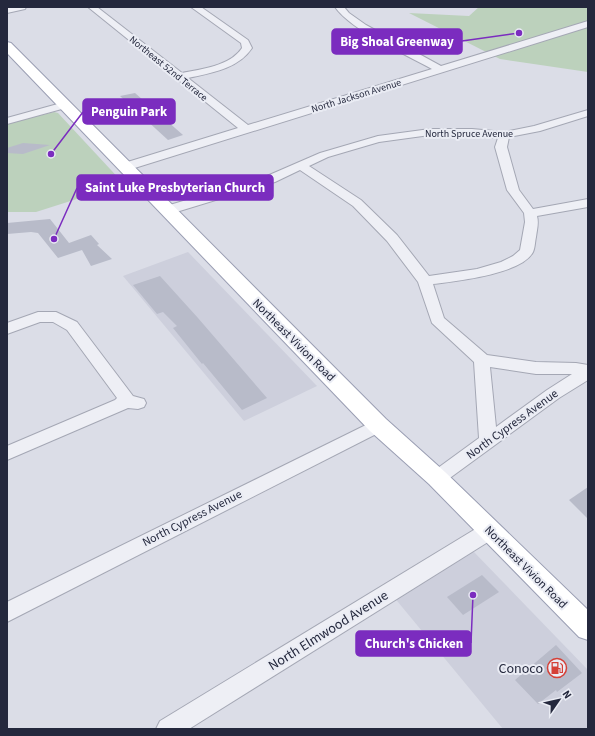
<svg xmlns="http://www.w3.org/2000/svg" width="595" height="736" font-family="'Source Sans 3',sans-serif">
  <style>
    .built { fill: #cdcfdc }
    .green { fill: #bcd1bc }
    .building { fill: #b8bbc9 }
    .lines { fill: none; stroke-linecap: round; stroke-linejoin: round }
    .minor-casing { stroke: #a4a7b4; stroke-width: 2 }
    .major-casing { stroke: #9a9eb3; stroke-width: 2 }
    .minor { fill: #eeeff5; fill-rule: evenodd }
    .major { fill: #fff; fill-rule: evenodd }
    .labels { text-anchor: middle; stroke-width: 4; stroke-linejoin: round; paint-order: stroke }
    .far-street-label { font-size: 10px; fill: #24283d; stroke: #eaecf4 }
    .street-label { font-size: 12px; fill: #24283d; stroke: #eaecf4 }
    .near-street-label { font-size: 14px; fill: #24283d; stroke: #eaecf4 }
    .near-poi-label { font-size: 14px; fill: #24283d; stroke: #eaecf4; text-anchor: end }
    .leader { fill: none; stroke: #7b2cbf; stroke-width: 1.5 }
    .callout-dot { fill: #7b2cbf; stroke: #eaecf4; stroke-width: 1.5 }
    .callout { fill: #7b2cbf; stroke: #7b2cbf; stroke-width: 1.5 }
    .callout-label { font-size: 13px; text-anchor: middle; font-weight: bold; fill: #fff }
  </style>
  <rect width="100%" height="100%" fill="#dbdde7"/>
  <!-- built -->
  <g class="built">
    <path d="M188 252 317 386 244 421 123 276Z"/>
    <path d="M471 549 588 670V729H503L393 596Z"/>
  </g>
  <!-- green -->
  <g class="green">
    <path d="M479 7H588V72L500 59 409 13 469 16Z"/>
    <path d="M54 112 58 113 124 184 36 212H7V124Z"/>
  </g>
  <!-- building -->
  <g class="building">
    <path d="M135 93 183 135 168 140 120 96Z"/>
    <path d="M23 143 50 145 23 154 7 153V148Z"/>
    <path d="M50 219 69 243 91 235 99 244 97 245 112 259 91 266 82 250 58 258 38 233 31 232 7 234V223Z"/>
    <path d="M160 276 198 318 267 398 242 410 203 363 202 364 173 328 177 326 163 312 157 314 133 285Z"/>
    <path d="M588 487V519L569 500Z"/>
    <path d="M482 575 499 592 463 615 447 597Z"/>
    <path d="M556 645 582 673 557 692 556 690 538 704 515 680Z"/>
  </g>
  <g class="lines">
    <defs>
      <g id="minor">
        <path d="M7 7H26L25 9 7 13Z"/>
        <path d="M88 7H97L182 73C202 69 230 66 242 48L241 43 191 7H201L248 40 252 48C238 69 211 73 188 78L248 125 432 69C405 54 352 31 335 7H344L349 13 366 25 441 66 588 21V27L125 171 121 170 119 167 121 164 238 128Z"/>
        <path d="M65 102 70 105 69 107 7 124V118Z"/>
        <path d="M588 110V116L540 131 509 137 507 147 519 190 533 209 588 199V207L537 216C539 223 537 229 536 237 535 241 535 248 533 252 522 274 456 281 433 284L444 318 487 355 536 362 576 363 588 365V380L559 398 443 483 437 485 431 483 428 478 431 473 479 438 474 362 432 323 418 282 387 241 353 206 300 170 275 182 173 213H163L162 210 163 207 267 176 320 153 378 136 430 129H472L504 132 534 126ZM430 135H472L498 138 495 147 507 190 524 213 525 222 520 250 513 256 501 262 477 269 429 276 397 235 361 200 309 166 328 157 379 142ZM490 367 536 374H572L547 390 496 427Z"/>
        <path d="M38 312H56L77 322 133 396 144 399 146 403 144 407 138 409 128 408 7 460V446L115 400 117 398 67 330 53 322H40L7 334V323Z"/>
        <path d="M378 419 384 420 387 425 384 430 7 622V602Z"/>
        <path d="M489 523 496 525 499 531 496 537 189 729H156L160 721 482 525Z"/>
      </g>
      <path id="major" d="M7 42 11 43 386 419 445 472 588 610V640L579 637 429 484 370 431 7 53Z"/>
    </defs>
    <!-- minor casing -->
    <use href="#minor" class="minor-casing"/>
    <!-- major casing -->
    <use href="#major" class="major-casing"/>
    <!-- minor -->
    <use href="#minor" class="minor"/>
    <!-- major -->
    <use href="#major" class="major"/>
  </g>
  <!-- icons -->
  <defs>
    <symbol id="fuel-ring" viewBox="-11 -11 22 22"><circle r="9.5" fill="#eaecf4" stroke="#d54037" stroke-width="1.5"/><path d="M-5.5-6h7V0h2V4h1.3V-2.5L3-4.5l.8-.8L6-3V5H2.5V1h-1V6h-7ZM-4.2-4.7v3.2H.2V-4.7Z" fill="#d54037"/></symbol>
  </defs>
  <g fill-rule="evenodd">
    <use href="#fuel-ring" x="546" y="657" width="22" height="22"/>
  </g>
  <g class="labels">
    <!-- far-street labels -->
    <g class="far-street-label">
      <text transform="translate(169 68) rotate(39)" y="4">Northeast 52nd Terrace</text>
      <text transform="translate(356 95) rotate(-17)" y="4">North Jackson Avenue</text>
      <text x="469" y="137">North Spruce Avenue</text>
    </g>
    <!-- street labels -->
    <g class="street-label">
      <text transform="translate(294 340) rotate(45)" y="4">Northeast Vivion Road</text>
      <text transform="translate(512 424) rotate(-36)" y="4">North Cypress Avenue</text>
      <text transform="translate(192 518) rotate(-27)" y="4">North Cypress Avenue</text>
      <text transform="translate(526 567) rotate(45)" y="4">Northeast Vivion Road</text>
    </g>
    <!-- near-street labels -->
    <g class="near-street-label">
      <text transform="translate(328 630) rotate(-32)" y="5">North Elmwood Avenue</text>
    </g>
    <!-- near-poi labels -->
    <g class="near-poi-label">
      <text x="543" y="673">Conoco</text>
    </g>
  </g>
  <!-- callouts -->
  <path class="leader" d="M519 33L462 41M51 154L83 112M54 239L77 188M473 595L471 643"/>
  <g class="callout-dot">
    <circle cx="519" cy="33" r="4"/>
    <circle cx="51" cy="154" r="4"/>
    <circle cx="54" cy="239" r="4"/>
    <circle cx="473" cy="595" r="4"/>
  </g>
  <g class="callout">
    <rect x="332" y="29" width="130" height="25" rx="4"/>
    <rect x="83" y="99" width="92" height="25" rx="4"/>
    <rect x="77" y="175" width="196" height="25" rx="4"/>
    <rect x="356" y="631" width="115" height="25" rx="4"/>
  </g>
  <g class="callout-label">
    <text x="397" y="46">Big Shoal Greenway</text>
    <text x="129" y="116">Penguin Park</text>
    <text x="175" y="192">Saint Luke Presbyterian Church</text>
    <text x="414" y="648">Church's Chicken</text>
  </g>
  <!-- border -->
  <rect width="595" height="736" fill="none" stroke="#24283d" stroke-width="16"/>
  <!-- north arrow -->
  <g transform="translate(559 700) rotate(56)" stroke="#eaecf4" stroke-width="3" paint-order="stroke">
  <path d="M0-3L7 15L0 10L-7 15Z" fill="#24283d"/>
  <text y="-6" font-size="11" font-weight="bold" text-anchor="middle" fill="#24283d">N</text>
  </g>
</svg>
